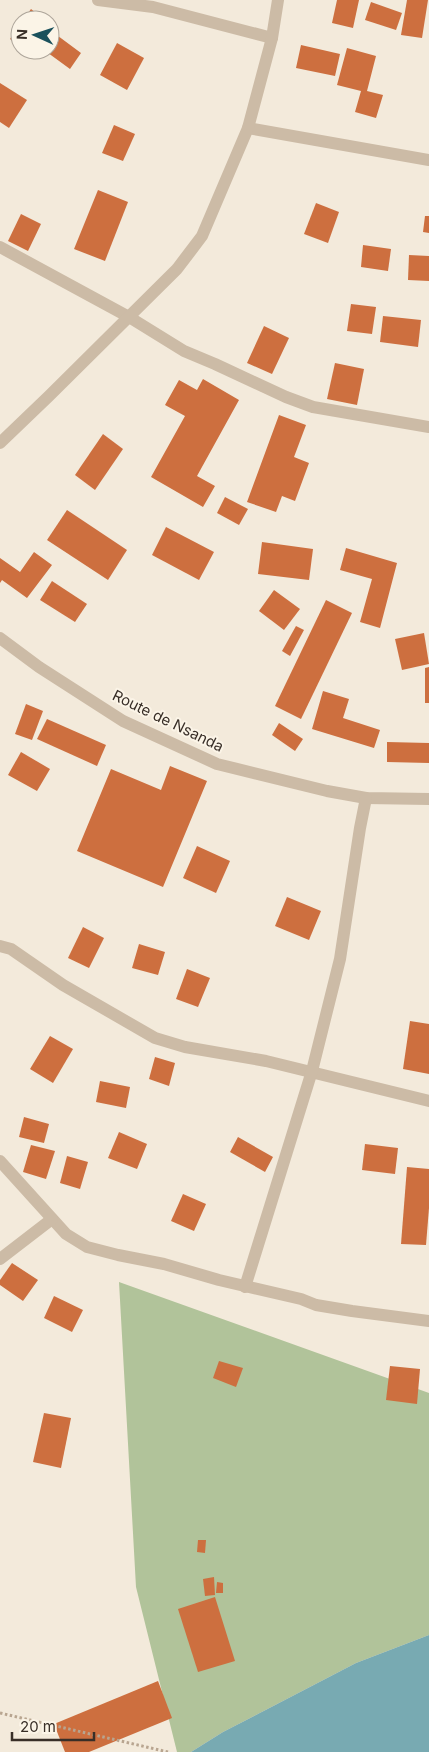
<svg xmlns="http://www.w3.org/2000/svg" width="429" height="1752" font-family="Inter,sans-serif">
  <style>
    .green { fill: #b1c39a }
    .water { fill: #78aab2 }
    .building { fill: #cd6f3f }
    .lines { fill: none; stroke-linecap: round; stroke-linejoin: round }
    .path { stroke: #b8a590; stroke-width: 3; stroke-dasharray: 2.5 2.5; stroke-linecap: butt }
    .minor { stroke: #ccbba6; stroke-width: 12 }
    .labels { text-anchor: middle; stroke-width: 4; stroke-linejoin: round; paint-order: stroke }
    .street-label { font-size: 15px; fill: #382e27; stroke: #fbf4e7 }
  </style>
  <rect width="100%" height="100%" fill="#f3eadb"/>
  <!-- green -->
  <path class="green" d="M119 1282 429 1393V1635L356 1663 223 1732 191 1752H177L136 1587Z"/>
  <!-- water -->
  <path class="water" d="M429 1635V1752H191L223 1732 356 1663Z"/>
  <!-- building -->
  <g class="building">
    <path d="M337 0H359L353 28 332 23Z"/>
    <path d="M407 0H428L422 38 401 35Z"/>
    <path d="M371 2 402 13 396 30 365 20Z"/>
    <path d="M31 9 45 20H23Z"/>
    <path d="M20 25V46L10 39Z"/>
    <path d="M50 30 81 53 70 69 44 50H50Z"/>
    <path d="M117 43 144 58 127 90 100 75Z"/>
    <path d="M301 45 340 54 335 76 296 68Z"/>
    <path d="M347 48 376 56 367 91 383 95 376 118 355 112 361 91 337 85Z"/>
    <path d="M25 50H41L35 57Z"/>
    <path d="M0 83 27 100 9 128 0 122Z"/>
    <path d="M114 125 135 134 123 161 102 153Z"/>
    <path d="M98 190 128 202 105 261 74 249Z"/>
    <path d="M316 203 339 212 328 243 304 234Z"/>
    <path d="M21 214 41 224 28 251 8 241Z"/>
    <path d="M425 216H429V233L423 232Z"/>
    <path d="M363 245 391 249 388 271 361 267Z"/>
    <path d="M409 255 429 256V281L408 280Z"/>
    <path d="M351 304 376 307 372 334 347 331Z"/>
    <path d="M383 316 421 320 418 347 380 342Z"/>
    <path d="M264 326 289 338 272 374 247 363Z"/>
    <path d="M335 363 364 369 357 405 327 399Z"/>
    <path d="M203 379 239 400 197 476 215 486 203 507 151 477 185 416 165 405 179 380 197 390Z"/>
    <path d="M279 415 306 425 294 457 309 463 295 501 282 496 276 512 247 502Z"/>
    <path d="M103 434 123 449 95 490 75 475Z"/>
    <path d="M225 497 248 509 239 525 217 513Z"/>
    <path d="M67 510 127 550 108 580 47 540Z"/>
    <path d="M166 527 214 552 199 580 152 555Z"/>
    <path d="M262 542 313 549 309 580 258 574Z"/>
    <path d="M346 548 397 563 380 628 360 622 372 579 340 570Z"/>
    <path d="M34 552 52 565 27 598 2 580 0 583V558L20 572Z"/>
    <path d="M52 581 87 604 75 622 40 600Z"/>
    <path d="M274 590 300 609 284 630 259 611Z"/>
    <path d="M326 600 352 613 301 719 275 706Z"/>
    <path d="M296 626 304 630 290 656 282 651Z"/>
    <path d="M424 633 429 664 402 670 395 639Z"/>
    <path d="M429 667V703H425V668Z"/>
    <path d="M323 691 349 699 343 718 380 730 374 748 312 729Z"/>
    <path d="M26 704 43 711 32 740 15 734Z"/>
    <path d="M47 719 106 745 97 766 37 739Z"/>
    <path d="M279 723 303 739 295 751 272 735Z"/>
    <path d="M387 742 429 743V763L387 762Z"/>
    <path d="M21 752 50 769 37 791 8 775Z"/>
    <path d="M170 766 207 781 163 887 77 851 111 769 161 790Z"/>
    <path d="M197 846 230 861 216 893 183 878Z"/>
    <path d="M287 897 321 911 309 940 275 926Z"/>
    <path d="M83 927 104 938 89 968 68 958Z"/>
    <path d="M139 944 165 952 158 975 132 968Z"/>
    <path d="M187 969 210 978 198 1007 176 999Z"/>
    <path d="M410 1021 429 1024V1074L403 1069Z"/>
    <path d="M50 1036 73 1049 53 1083 30 1069Z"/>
    <path d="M155 1057 175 1063 169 1086 149 1079Z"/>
    <path d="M100 1081 130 1087 126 1108 96 1102Z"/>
    <path d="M24 1117 49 1124 44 1143 19 1137Z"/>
    <path d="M119 1132 147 1144 137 1169 108 1158Z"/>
    <path d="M238 1137 273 1157 265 1172 230 1152Z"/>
    <path d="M365 1144 398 1148 395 1174 362 1170Z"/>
    <path d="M31 1145 55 1151 46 1179 23 1172Z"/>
    <path d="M67 1156 88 1162 80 1189 60 1183Z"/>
    <path d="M407 1167 429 1169V1208L426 1245 401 1244Z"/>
    <path d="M183 1194 206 1204 194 1231 171 1221Z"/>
    <path d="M12 1263 38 1280 23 1301 0 1285V1280Z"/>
    <path d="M54 1296 83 1310 72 1332 44 1318Z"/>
    <path d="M219 1361 243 1368 236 1387 213 1378Z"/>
    <path d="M390 1366 420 1369 417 1404 386 1400Z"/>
    <path d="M44 1413 71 1418 61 1468 33 1462Z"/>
    <path d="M198 1540H206L205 1553 197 1552Z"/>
    <path d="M214 1577 215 1595 205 1596 203 1579Z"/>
    <path d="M217 1582 223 1583V1593H216Z"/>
    <path d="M215 1597 235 1661 198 1672 178 1609Z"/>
    <path d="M158 1681 172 1718 89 1752H65L54 1724Z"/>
  </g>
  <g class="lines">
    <!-- path -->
    <path class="path" d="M0 1713 168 1752"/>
    <!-- minor -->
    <g class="minor">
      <path d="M98 0 153 7 272 38"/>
      <path d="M248 128 429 160"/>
      <path d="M0 247 129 317 184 351 215 364 286 397 313 407 429 427"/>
      <path d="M0 443 49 396 177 269 202 236 248 128 272 38 278 0"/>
      <path d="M0 638 39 667 123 721 217 764 327 791 366 798 429 799"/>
      <path d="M0 946 11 949 63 985 155 1038 185 1047 266 1061 429 1101"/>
      <path d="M0 1161 66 1234 87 1247 118 1255 164 1264 219 1280 301 1299 316 1305 352 1311 429 1321"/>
      <path d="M0 1259 52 1219"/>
      <path d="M245 1287 312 1071 340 959 360 828 366 798"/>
    </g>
  </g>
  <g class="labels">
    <!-- street labels -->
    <g class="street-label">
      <text transform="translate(168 721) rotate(26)" y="5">Route de Nsanda</text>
    </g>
  </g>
  <!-- north arrow -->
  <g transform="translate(35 35) rotate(273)"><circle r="24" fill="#fbf4e7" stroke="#ada59a"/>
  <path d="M0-4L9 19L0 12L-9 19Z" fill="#1a515c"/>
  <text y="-8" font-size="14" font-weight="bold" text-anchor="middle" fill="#382e27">N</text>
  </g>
  <!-- scale -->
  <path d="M12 1732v8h82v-8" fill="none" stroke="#382e27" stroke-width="2.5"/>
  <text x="20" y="1732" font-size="15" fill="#382e27" stroke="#fbf4e7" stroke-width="4" paint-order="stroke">20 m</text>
</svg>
